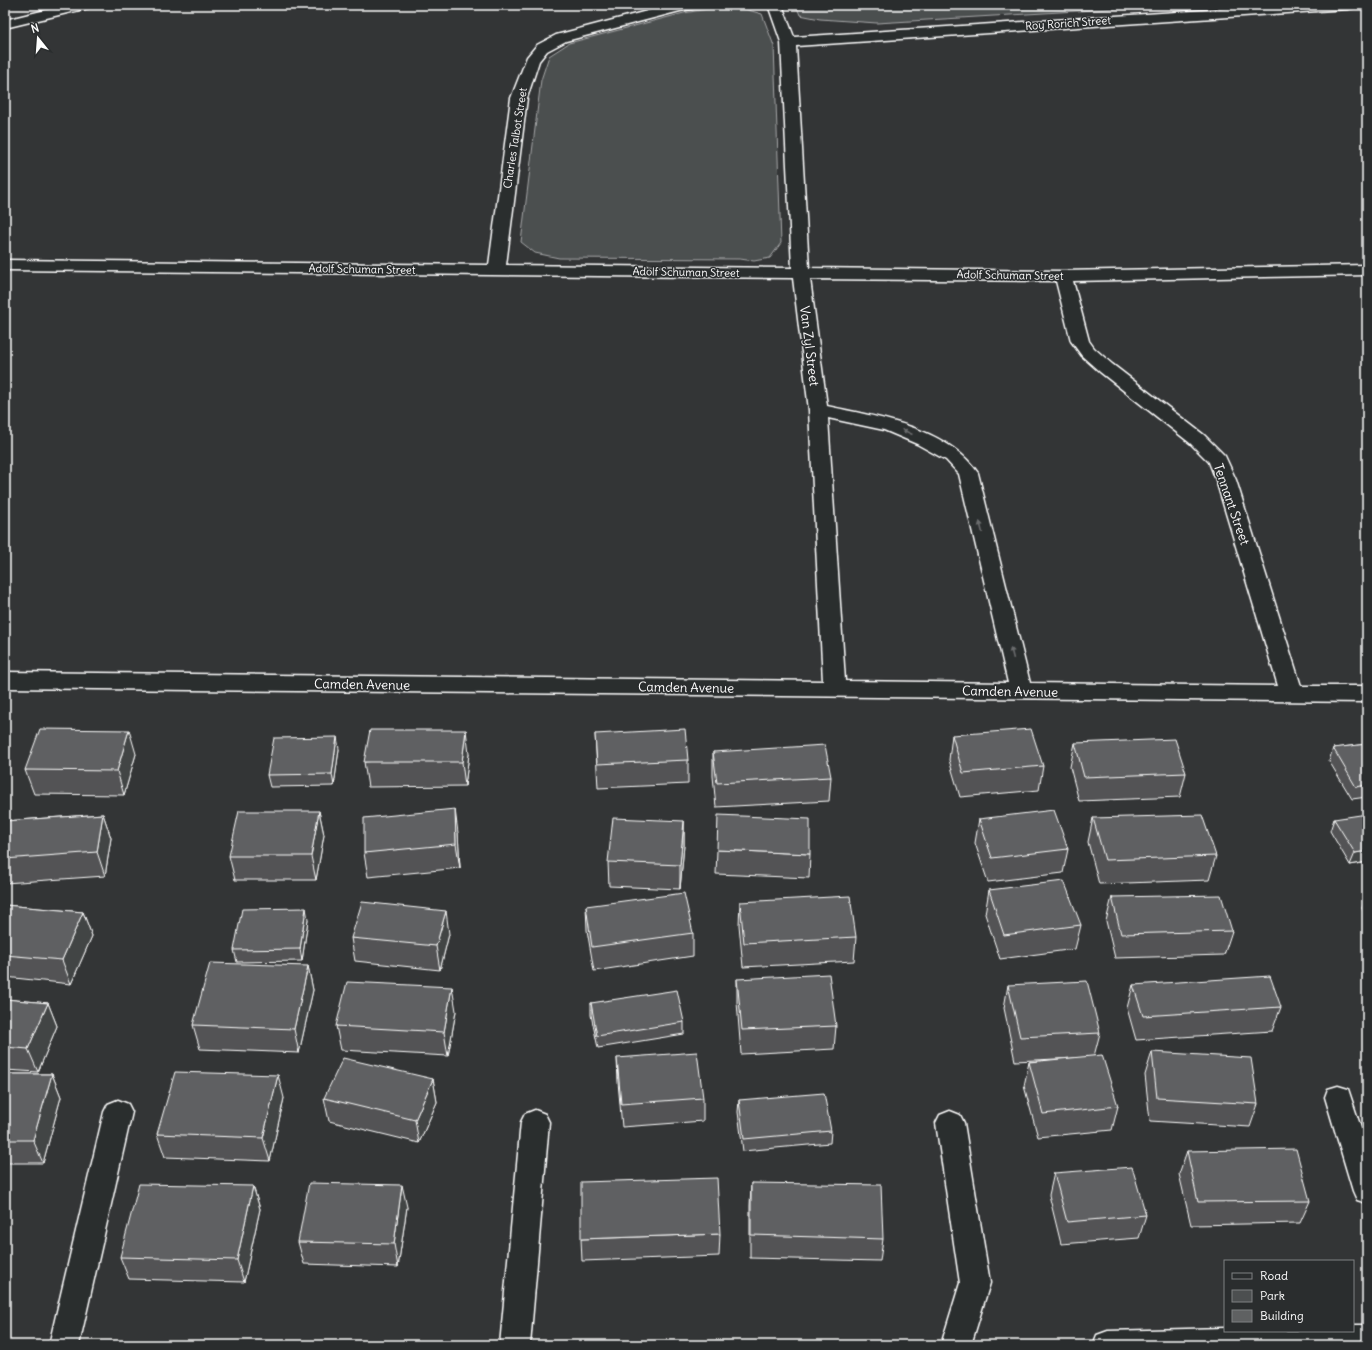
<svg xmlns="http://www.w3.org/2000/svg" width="1372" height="1350" font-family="Delius,sans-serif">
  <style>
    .green { fill: #4c4f50; stroke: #a6a7a8 }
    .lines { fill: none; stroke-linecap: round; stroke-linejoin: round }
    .minor-casing { stroke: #fff; stroke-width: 3 }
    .minor { fill: #2a2d2e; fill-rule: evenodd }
    .wall { fill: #525354; stroke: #fff }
    .shaded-wall { fill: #424445; stroke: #fff }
    .building { fill: #5f6162; stroke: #fff }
    .oneway { fill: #6a6c6d }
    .labels { text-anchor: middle; stroke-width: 3; stroke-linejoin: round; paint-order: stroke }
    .far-street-label { font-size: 11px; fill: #fff; stroke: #2a2d2e }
    .street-label { font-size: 13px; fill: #fff; stroke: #2a2d2e }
  </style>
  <rect width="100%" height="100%" fill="#333536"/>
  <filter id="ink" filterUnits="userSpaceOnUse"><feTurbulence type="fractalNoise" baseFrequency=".025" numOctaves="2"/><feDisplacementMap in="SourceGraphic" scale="8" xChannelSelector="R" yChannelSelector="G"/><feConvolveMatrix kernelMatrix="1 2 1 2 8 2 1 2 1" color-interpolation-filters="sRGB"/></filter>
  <g filter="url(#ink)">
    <!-- green -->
    <g class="green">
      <path d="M796 5H1177L877 23 820 19 800 15Z"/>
      <path d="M714 8H741L762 14 774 46 781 243 770 258 754 261 740 259 559 258 535 253 521 242 541 80 549 56 569 43 684 13Z"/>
    </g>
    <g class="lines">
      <defs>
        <g id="minor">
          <path d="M66 5H90L88 8 5 28V20Z"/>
          <path d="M670 5H700L698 8 680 11 566 41 547 51 539 61 527 98 506 265 792 268 781 42 768 5H782L794 37 1284 5H1355L1353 8 1348 9 796 46 809 268 1063 271 1367 265V275L1073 281 1089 341 1094 348 1112 364 1204 435 1225 456 1236 480 1301 686H1367V702L5 688V672L823 681 809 410 793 278 5 270V260L489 265 511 98 527 57 537 45 556 35ZM810 279 1056 281 1071 341 1082 356 1100 372 1190 443 1209 462 1216 480 1278 686 1030 683 978 473C947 427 877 417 827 406ZM828 418 884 430 917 444 946 460 959 474 1008 683 845 681Z"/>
          <path d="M1338 1086 1348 1089 1367 1146V1203L1357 1200 1353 1191 1325 1097 1328 1089Z"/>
          <path d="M118 1100 128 1104 132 1112 79 1345H49L104 1112 108 1104Z"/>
          <path d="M535 1110 545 1114 549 1122 530 1345H500L521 1122 525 1114Z"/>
          <path d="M950 1111 960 1115 964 1123 990 1283 971 1345H941L960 1283 936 1123 940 1115Z"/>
          <path d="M1353 1325H1367V1345H1093L1097 1335 1108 1331 1225 1328V1331H1353Z"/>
        </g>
      </defs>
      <!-- minor casing -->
      <use href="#minor" class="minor-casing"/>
      <!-- minor -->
      <use href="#minor" class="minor"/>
    </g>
    <!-- wall -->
    <g class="wall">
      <path d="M595 734 688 760V784L598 788Z"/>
      <path d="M952 735 1043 766 1039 790 960 797 949 760Z"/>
      <path d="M1075 743 1186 773 1180 797 1079 801 1070 767Z"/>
      <path d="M1367 744V797L1352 799 1329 761 1333 748Z"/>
      <path d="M339 749 334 786 270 787 267 775Z"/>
      <path d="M713 752 831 777 829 801 716 807 713 776Z"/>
      <path d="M136 754 124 795 34 794 25 770Z"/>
      <path d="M469 754 465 786 368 787 364 762Z"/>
      <path d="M319 811 324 835 316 880H235L229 856Z"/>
      <path d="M103 814 111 838 105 876 5 883V821Z"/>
      <path d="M1093 818 1216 856 1209 880 1099 884 1088 842Z"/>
      <path d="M979 819 1068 849 1063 873 988 882 975 843Z"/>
      <path d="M1334 819 1367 862 1350 865 1330 831Z"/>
      <path d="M684 821V845L680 889 609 886 608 862Z"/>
      <path d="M458 833 460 868 368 877 364 853Z"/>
      <path d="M717 850 810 854 809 878 716 874Z"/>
      <path d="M989 890 1081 925 1075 949 1000 959 985 914Z"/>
      <path d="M1367 896V920L1362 908Z"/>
      <path d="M1112 897 1232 931 1224 955 1115 958 1106 921Z"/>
      <path d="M740 902 856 937 854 961 743 967 739 925Z"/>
      <path d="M5 905 83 912 92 936 71 984 5 977Z"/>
      <path d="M586 906 693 933V956L594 971 587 930Z"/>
      <path d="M308 920 302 961 237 962 234 950Z"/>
      <path d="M449 934 440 970 355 961 351 938Z"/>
      <path d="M308 966 313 990 299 1053 200 1049 193 1025Z"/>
      <path d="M737 979 836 1026 834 1049 741 1054 737 1002Z"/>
      <path d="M1008 985 1100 1033 1094 1056 1118 1106 1112 1130 1038 1137 1024 1086 1029 1062 1076 1058 1015 1061 1004 1008Z"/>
      <path d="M1133 985 1281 1007 1272 1031 1136 1040 1127 1008Z"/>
      <path d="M5 999 48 1003 57 1026 38 1072 5 1070Z"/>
      <path d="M591 1003 684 1022V1034L598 1048 591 1015Z"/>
      <path d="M456 1011 448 1056 341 1050 336 1026Z"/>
      <path d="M1152 1052 1258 1104 1250 1127 1150 1121 1145 1075Z"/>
      <path d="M617 1058 703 1098V1121L622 1127 618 1082Z"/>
      <path d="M5 1074H52L61 1097 43 1163H5Z"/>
      <path d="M433 1079 437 1102 419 1143 329 1121 324 1098Z"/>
      <path d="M284 1098 270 1161 165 1157 157 1134Z"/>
      <path d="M739 1100 831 1131 830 1143 743 1151 738 1112Z"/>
      <path d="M1187 1151 1310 1201 1300 1223 1191 1225 1179 1174Z"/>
      <path d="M1054 1173 1146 1215 1139 1238 1061 1244 1049 1195Z"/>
      <path d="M751 1183 883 1239 880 1261 750 1258V1206Z"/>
      <path d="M253 1186 260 1209 244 1282 129 1279 120 1257Z"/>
      <path d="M407 1207 398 1267 304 1264 298 1242Z"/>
      <path d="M720 1234 719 1256 582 1261 581 1239Z"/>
    </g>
    <!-- shaded-wall -->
    <g class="shaded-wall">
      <path d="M129 730 136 754 124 795 117 771Z"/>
      <path d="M466 730 469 754 465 786 462 762Z"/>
      <path d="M337 737 339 749 334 786 332 774Z"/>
      <path d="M455 809 458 833 460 868 456 844Z"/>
      <path d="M319 811 324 835 316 880 311 856Z"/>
      <path d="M103 814 111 838 105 876 97 852Z"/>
      <path d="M684 821V845L680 889V865Z"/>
      <path d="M1367 851V862L1350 865 1355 853Z"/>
      <path d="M306 908 308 920 302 961 300 949Z"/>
      <path d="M446 911 449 934 440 970 436 946Z"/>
      <path d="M83 912 92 936 71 984 62 960Z"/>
      <path d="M308 966 313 990 299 1053 294 1029Z"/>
      <path d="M452 987 456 1011 448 1056 444 1032Z"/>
      <path d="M48 1003 57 1026 38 1072 28 1049Z"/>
      <path d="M52 1074 61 1097 43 1163 33 1140Z"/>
      <path d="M278 1075 284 1098 270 1161 263 1138Z"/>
      <path d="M433 1079 437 1102 419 1143 415 1120Z"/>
      <path d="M402 1185 407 1207 398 1267 394 1244Z"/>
      <path d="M253 1186 260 1209 244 1282 237 1260Z"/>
    </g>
    <!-- building -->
    <g class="building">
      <path d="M40 729 129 730 117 771 25 770Z"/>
      <path d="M685 729 688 760 597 764 595 734Z"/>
      <path d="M1031 729 1043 766 963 773 952 735Z"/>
      <path d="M370 730H466L462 762H364Z"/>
      <path d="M337 737 332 774 267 775 274 738Z"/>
      <path d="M1175 739 1186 773 1084 777 1075 743Z"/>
      <path d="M1367 744V785L1356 787 1333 748Z"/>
      <path d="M825 745 831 777 717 783 713 752Z"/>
      <path d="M455 809 456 844 364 853V818Z"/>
      <path d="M1054 810 1068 849 992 858 979 819Z"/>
      <path d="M239 811H319L311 856H229Z"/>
      <path d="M103 814 97 852 5 859V821Z"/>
      <path d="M1367 814V851L1355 853 1334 819Z"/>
      <path d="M718 815 810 819V854L717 850Z"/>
      <path d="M1202 815 1216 856 1105 860 1093 818Z"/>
      <path d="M613 818 684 821 680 865 608 862Z"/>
      <path d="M1064 881 1081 925 1004 935 989 890Z"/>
      <path d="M684 893 693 933 592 947 586 906Z"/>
      <path d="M1221 895 1232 931 1121 934 1112 897Z"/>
      <path d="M850 896 856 937 744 943 740 902Z"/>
      <path d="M362 902 446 911 436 946 351 938Z"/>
      <path d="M5 905 83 912 62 960 5 955Z"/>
      <path d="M306 908 300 949 234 950 242 909Z"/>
      <path d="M210 963 308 966 294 1029 193 1025Z"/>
      <path d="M829 974 836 1026 742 1030 737 979Z"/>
      <path d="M1270 976 1281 1007 1143 1016 1133 985Z"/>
      <path d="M1087 981 1100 1033 1020 1037 1008 985Z"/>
      <path d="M347 982 452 987 444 1032 336 1026Z"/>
      <path d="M677 990 684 1022 597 1036 591 1003Z"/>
      <path d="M5 999 48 1003 28 1049 5 1047Z"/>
      <path d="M697 1052 703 1098 621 1104 617 1058Z"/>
      <path d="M1152 1052 1251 1058 1258 1104 1157 1098Z"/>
      <path d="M1102 1055 1118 1106 1043 1114 1029 1062Z"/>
      <path d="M343 1058 433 1079 415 1120 324 1098Z"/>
      <path d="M175 1072 278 1075 263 1138 157 1134Z"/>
      <path d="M5 1074H52L33 1140H5Z"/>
      <path d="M824 1093 831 1131 744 1139 739 1100Z"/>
      <path d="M1296 1149 1310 1201 1198 1202 1187 1151Z"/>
      <path d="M1132 1167 1146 1215 1067 1222 1054 1173Z"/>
      <path d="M717 1178 720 1234 581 1239V1182Z"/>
      <path d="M309 1183 402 1185 394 1244 298 1242Z"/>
      <path d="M751 1183 881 1185 883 1239 751 1235Z"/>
      <path d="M139 1184 253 1186 237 1260 120 1257Z"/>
    </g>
    <!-- one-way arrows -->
    <defs><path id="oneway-solid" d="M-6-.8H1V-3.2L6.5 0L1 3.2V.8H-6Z"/></defs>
    <g class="oneway">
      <use href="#oneway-solid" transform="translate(907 432) rotate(-156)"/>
      <use href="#oneway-solid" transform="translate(981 527) rotate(-104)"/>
      <use href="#oneway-solid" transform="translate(1012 653) rotate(-104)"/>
    </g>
  </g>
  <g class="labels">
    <!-- far-street labels -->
    <g class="far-street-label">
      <text transform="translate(1068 23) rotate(-4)" y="4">Roy Rorich Street</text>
      <text transform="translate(515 138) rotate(-81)" y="4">Charles Talbot Street</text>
      <text transform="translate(362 269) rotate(1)" y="4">Adolf Schuman Street</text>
      <text transform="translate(686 272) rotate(1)" y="4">Adolf Schuman Street</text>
      <text transform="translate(1010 275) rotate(1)" y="4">Adolf Schuman Street</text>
    </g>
    <!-- street labels -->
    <g class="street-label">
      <text transform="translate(810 346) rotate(83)" y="5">Van Zyl Street</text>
      <text transform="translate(1232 504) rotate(71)" y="5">Tennant Street</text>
      <text transform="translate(362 684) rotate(1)" y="5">Camden Avenue</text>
      <text transform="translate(686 687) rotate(1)" y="5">Camden Avenue</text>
      <text transform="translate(1010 691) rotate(1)" y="5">Camden Avenue</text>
    </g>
  </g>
  <!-- margin -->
  <rect width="1372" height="1350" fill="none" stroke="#2a2d2e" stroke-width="20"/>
  <rect x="10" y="10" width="1352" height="1330" fill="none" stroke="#fff" stroke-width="1.5" filter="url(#ink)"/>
  <!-- legend -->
  <rect x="1224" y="1260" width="130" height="72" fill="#2a2d2e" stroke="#7f8182"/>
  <rect x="1232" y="1273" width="20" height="6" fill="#2a2d2e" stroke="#7f8182"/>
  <text x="1260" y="1280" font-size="12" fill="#ffffff">Road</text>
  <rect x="1232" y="1290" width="20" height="12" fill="#4c4f50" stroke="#7f8182"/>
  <text x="1260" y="1300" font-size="12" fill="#ffffff">Park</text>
  <rect x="1232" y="1310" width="20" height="12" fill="#5f6162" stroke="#7f8182"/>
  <text x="1260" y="1320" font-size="12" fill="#ffffff">Building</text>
  <!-- north arrow -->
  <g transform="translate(38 38) rotate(343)" stroke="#2a2d2e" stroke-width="3" paint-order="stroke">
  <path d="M0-3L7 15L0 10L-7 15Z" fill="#ffffff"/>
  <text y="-6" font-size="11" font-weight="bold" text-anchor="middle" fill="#ffffff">N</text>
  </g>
</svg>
